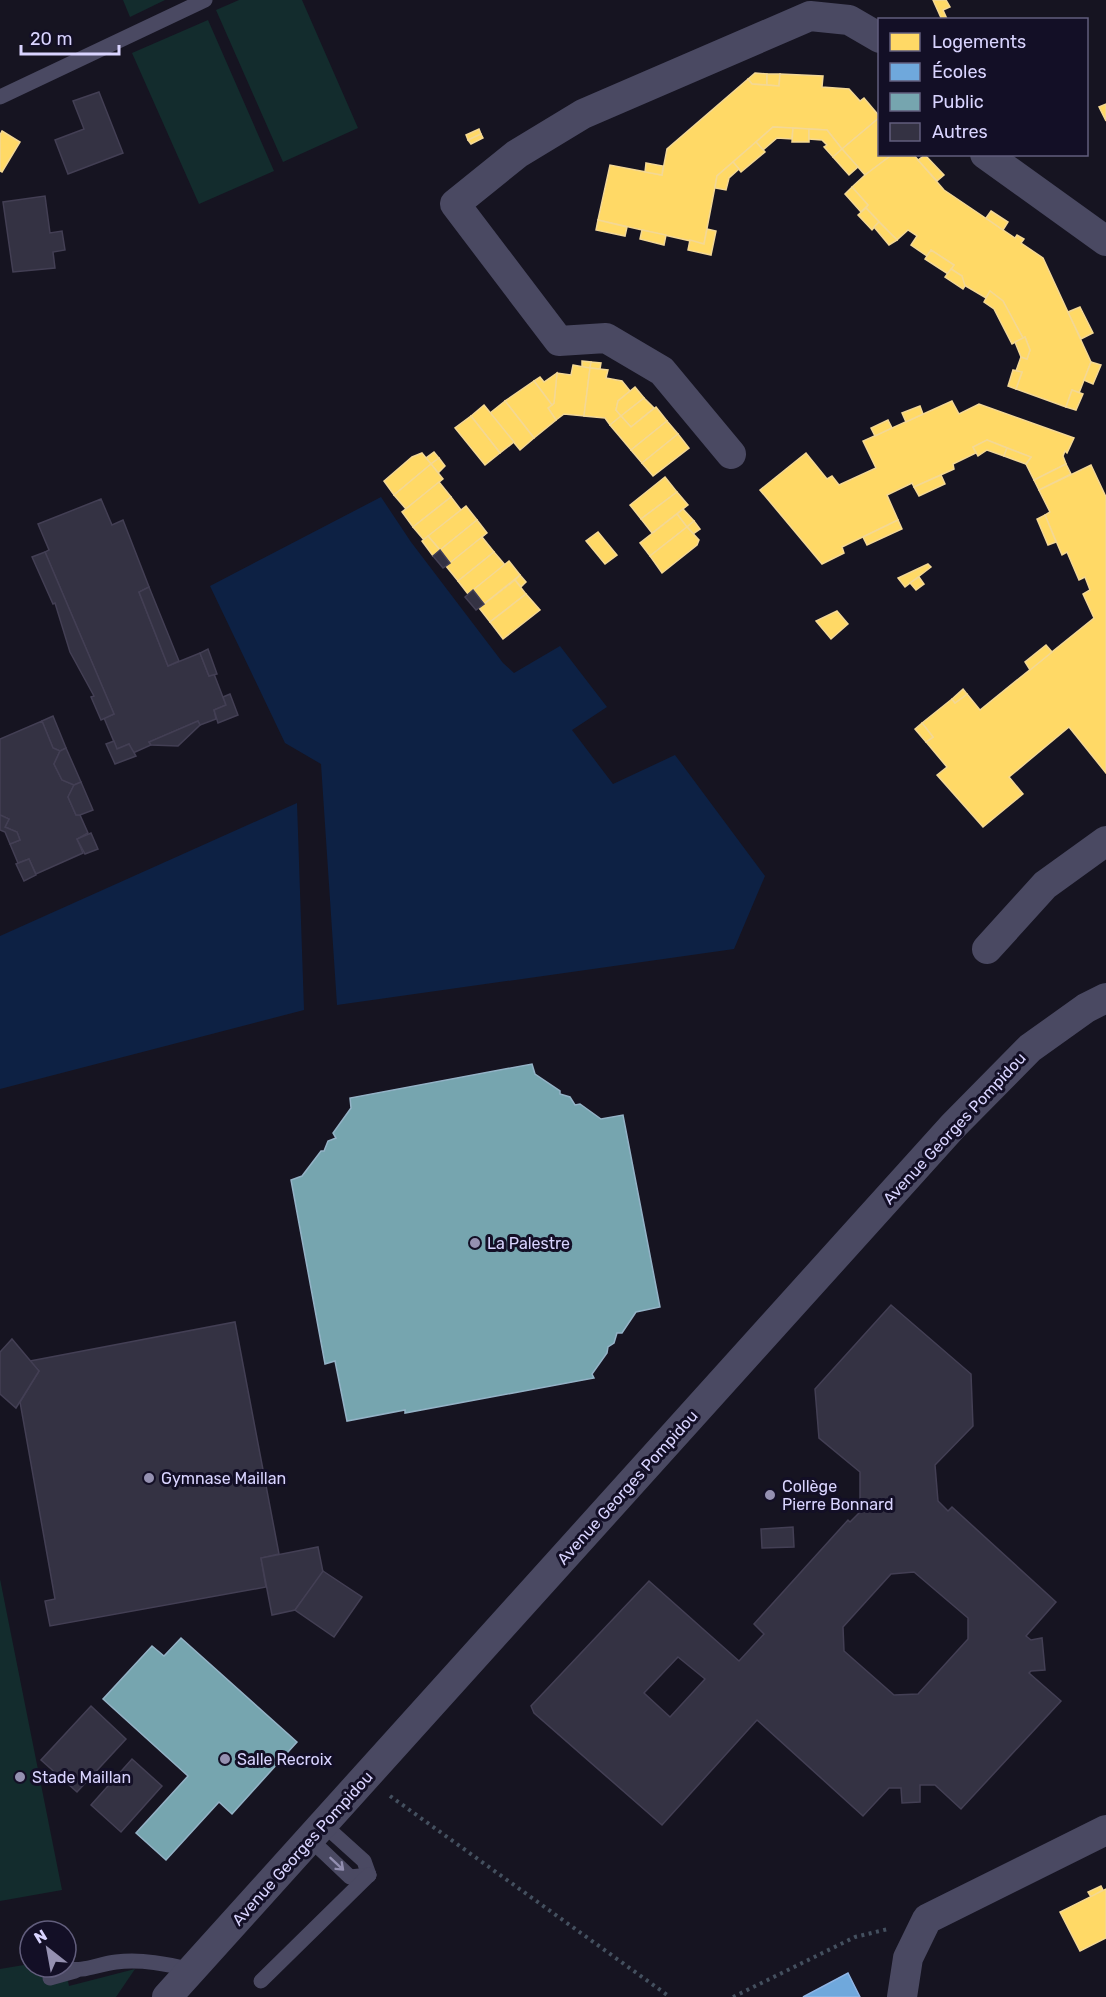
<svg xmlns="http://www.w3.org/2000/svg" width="1106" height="1997" font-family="Rubik,sans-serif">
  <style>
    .green { fill: #132c2d }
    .water { fill: #0d2144 }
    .homes { fill: #ffd966; stroke: #f4d894; stroke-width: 1.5 }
    .schools { fill: #6fa8dc; stroke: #8fb5e6; stroke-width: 1.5 }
    .public { fill: #76a5af; stroke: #94b3c7; stroke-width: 1.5 }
    .building { fill: #343243; stroke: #433f54; stroke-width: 1.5; fill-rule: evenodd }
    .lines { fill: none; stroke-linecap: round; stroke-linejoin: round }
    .path { stroke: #44505f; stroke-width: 4; stroke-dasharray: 3 4.5; stroke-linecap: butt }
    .lane { stroke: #4a4962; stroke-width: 15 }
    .street { stroke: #4a4962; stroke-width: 30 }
    .oneway { stroke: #928eb0 }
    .poi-dot { fill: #9591b1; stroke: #130f26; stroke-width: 2 }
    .labels { text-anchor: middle; stroke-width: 6; stroke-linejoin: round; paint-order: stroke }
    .street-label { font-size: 16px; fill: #d9d4ff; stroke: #130f26 }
    .poi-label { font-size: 16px; fill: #d9d4ff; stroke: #130f26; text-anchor: start }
  </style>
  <rect width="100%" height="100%" fill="#161421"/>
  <!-- green -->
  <g class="green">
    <path d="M123 0H165L130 17Z"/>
    <path d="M239 0H302L358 128 283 162 216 10Z"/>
    <path d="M208 20 274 171 199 204 132 53Z"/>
    <path d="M0 1579 62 1890 0 1901Z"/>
    <path d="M30 1964V1967H65L69 1986 135 1969 116 1997H0V1969Z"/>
  </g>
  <!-- water -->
  <g class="water">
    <path d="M381 497 411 542 503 663 514 673 560 646 607 707 572 730 613 784 675 755 765 876 734 949 337 1005 321 764 285 743 210 586Z"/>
    <path d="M297 803 304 1010 0 1089V936Z"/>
  </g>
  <!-- homes -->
  <g class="homes">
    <path d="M933 0H946L950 7 943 10 947 19 942 20Z"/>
    <path d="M755 73 767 74V85L752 84 748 79Z"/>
    <path d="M767 74H780L779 86 767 85Z"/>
    <path d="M780 74 823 76 822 87 849 89 860 101 864 98 880 117 842 149 827 130 773 127 717 176 704 244 598 220 610 165 662 175 667 149 748 79 752 84 779 86Z"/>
    <path d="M1106 104V121L1099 107Z"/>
    <path d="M880 117V154H893L865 175 842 149Z"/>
    <path d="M773 127 793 128 792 139 777 138 763 150 756 142Z"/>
    <path d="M793 128 809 129V142H792Z"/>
    <path d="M479 129 481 134 468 140 466 135Z"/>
    <path d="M809 129 827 130 842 149 833 157 824 147 827 145 822 140 809 139Z"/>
    <path d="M2 131 20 142 2 172 0 171V135Z"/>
    <path d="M481 134 483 138 471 144 468 140Z"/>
    <path d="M756 142 765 152 741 172 733 162Z"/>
    <path d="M842 149 858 167 849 175 833 157Z"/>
    <path d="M893 154H913L944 190 1015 238 1017 235 1024 239 1021 243 1043 258 1091 362 1079 393 1072 390 1066 407 1016 389 1022 372 1016 371 1021 357 1027 359 1030 350 1025 337 1023 338 1003 301 990 291 986 298 964 285 962 276 951 269 954 265 931 250 927 256 911 245 917 236 908 230 897 240 866 208 868 205 852 187 865 175Z"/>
    <path d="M925 155 944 175 937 181 918 160Z"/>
    <path d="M733 162 739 169 729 178 726 190 715 188 717 176Z"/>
    <path d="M646 163 663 166 662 175 645 172Z"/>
    <path d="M852 187 868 205 861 212 845 194Z"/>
    <path d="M866 208 879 222 872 230 858 215Z"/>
    <path d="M991 211 1008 222 1003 230 986 218Z"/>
    <path d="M598 220 627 227 625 236 596 230Z"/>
    <path d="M879 222 897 240 889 245 874 227Z"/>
    <path d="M707 229 716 231 711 255 688 250 690 240 704 244Z"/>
    <path d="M642 230 666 235 664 245 640 239Z"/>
    <path d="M931 250 954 265 948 274 925 259Z"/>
    <path d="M951 269 962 276 965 286 963 289 945 277Z"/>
    <path d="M990 291 1003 301 1023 338 1012 344 994 309 984 302Z"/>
    <path d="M1080 307 1093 333 1081 339 1068 312Z"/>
    <path d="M1025 337 1030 350 1027 359 1021 357 1015 342Z"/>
    <path d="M582 361 591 362 590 368 582 367Z"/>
    <path d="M591 362 601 363 600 369 590 368Z"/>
    <path d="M1091 362 1101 365 1093 384 1084 380Z"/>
    <path d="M573 365 590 368 584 416 564 414 556 420 548 408 554 403 557 373 571 375Z"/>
    <path d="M590 368 608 370 606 378 622 381 630 391 618 401 616 410 621 416 610 425 605 418 584 416Z"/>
    <path d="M1013 370 1022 372 1016 389 1008 386Z"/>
    <path d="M557 373 554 403 552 405 534 381 540 377 544 382Z"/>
    <path d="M534 381 552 405 548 408 556 420 534 438 505 401Z"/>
    <path d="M635 387 644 398 621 416 616 410 618 401Z"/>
    <path d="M1072 390 1083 394 1076 410 1066 407Z"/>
    <path d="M644 398 654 408 631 427 621 416Z"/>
    <path d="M505 401 534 438 520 450 490 413Z"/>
    <path d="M952 401 959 414 979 404 1074 438 1067 453 1065 451 1063 456 1066 464 1034 480 1026 464 1031 457 987 440 973 447 976 453 953 464 954 469 914 487 912 483 887 495 898 520 842 547 844 553 822 564 760 490 806 453 827 479 832 476 839 485 876 468 863 441Z"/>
    <path d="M484 405 514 442 500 453 471 416Z"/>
    <path d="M920 406 923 414 906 422 902 413Z"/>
    <path d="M656 407 667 421 631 450 610 425 621 416 631 427Z"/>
    <path d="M471 416 500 453 485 465 455 428Z"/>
    <path d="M888 420 892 428 875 436 871 428Z"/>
    <path d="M667 421 678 434 642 463 631 450Z"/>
    <path d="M678 434 689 448 653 476 642 463Z"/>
    <path d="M987 440 1007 448 1004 456 987 450 978 456 973 447Z"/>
    <path d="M1007 448 1031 457 1026 464 1004 456Z"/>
    <path d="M434 452 439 458 431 464 426 458Z"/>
    <path d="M422 453 431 464 394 495 384 481 412 457Z"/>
    <path d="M439 458 445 466 438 473 431 464Z"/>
    <path d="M431 464 443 479 406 509 394 495Z"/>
    <path d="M1066 464 1071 474 1039 490 1034 480Z"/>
    <path d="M1091 465 1106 497V773L1069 727 1009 777 1023 794 983 827 937 775 947 767 926 742 933 737 922 723 952 699 955 703 967 694 980 710 1094 618 1083 594 1090 590 1085 577 1079 580 1067 552 1062 555 1045 515 1050 512 1039 490Z"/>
    <path d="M941 475 945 484 919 496 914 487Z"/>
    <path d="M665 477 677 492 641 519 630 505Z"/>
    <path d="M439 482 451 497 413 527 402 512Z"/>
    <path d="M677 492 688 505 652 533 641 519Z"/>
    <path d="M451 497 461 510 424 540 413 527Z"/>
    <path d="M466 506 477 520 440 550 428 536Z"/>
    <path d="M683 509 694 521 687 527 677 514Z"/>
    <path d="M677 514 687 527 650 556 640 543Z"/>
    <path d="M1045 515 1056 542 1048 545 1037 519Z"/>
    <path d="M477 520 487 533 450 563 440 550Z"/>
    <path d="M898 520 902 529 867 545 863 537Z"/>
    <path d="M694 521 700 529 693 534 687 527Z"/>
    <path d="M687 527 699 540 697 545 662 573 650 556Z"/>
    <path d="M598 532 617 555 605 564 586 541Z"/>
    <path d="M428 536 440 550 433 556 422 541Z"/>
    <path d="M482 537 494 552 458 581 446 566Z"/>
    <path d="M494 552 505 565 468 594 458 581Z"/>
    <path d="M509 561 520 575 484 604 473 590Z"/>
    <path d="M928 564 931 567 905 587 898 578Z"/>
    <path d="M520 575 526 582 521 587 515 580Z"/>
    <path d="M919 577 924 584 916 590 910 583Z"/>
    <path d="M515 580 526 594 490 622 479 608Z"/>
    <path d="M526 594 540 610 503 639 490 622Z"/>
    <path d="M837 611 848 624 831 639 816 621Z"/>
    <path d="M1046 645 1052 652 1030 670 1025 662Z"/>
    <path d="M963 689 967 694 955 703 952 699Z"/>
    <path d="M922 723 933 737 926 742 915 729Z"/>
    <path d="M1101 1886 1103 1890 1091 1897 1088 1892Z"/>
    <path d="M1106 1889V1938L1080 1951 1060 1912Z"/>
  </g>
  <!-- schools -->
  <path class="schools" d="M848 1973 860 1997H803Z"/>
  <!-- public -->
  <g class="public">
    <path d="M532 1064 535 1074 560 1091V1094L570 1097 575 1105 580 1104 601 1119 623 1115 660 1307 636 1312 622 1333H617L614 1343 608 1347 607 1353 592 1374 594 1378 405 1413V1410L347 1421 335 1361 325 1364 291 1180 302 1176 321 1151H324L328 1141 336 1138 333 1133 351 1108 350 1098Z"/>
    <path d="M181 1638 297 1742 232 1814 219 1802 166 1860 136 1833 188 1776 103 1699 152 1646 164 1656Z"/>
  </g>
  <!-- building -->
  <g class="building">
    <path d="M99 92 123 153 68 174 55 140 84 129 73 101Z"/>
    <path d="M45 196 50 233 62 231 65 250 53 252 55 268 13 272 3 202Z"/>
    <path d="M101 499 112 525 123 520 149 587 139 592 168 666 200 653 209 676 214 674 226 705 214 710 216 719 200 725 198 721 149 742 151 745 133 753 129 744 117 749 104 718 114 714 45 552 49 550 38 524Z"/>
    <path d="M440 550 450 563 443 568 433 556Z"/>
    <path d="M45 552 114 714 101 720 91 697 94 696 70 652 55 603 53 604 32 557Z"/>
    <path d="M149 587 179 661 168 666 139 592Z"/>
    <path d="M473 590 484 604 476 610 465 597Z"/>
    <path d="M208 649 217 674 209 676 200 653Z"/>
    <path d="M230 694 238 715 218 723 214 710 226 705 223 697Z"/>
    <path d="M53 716 66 748 60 751 53 748 42 721Z"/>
    <path d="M42 721 53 748 60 751 54 764 62 780 74 785 68 797 76 815H80L88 833 77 839 83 853 36 874 29 859 18 863 10 844 20 840 17 832 5 827 9 819 0 815V739Z"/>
    <path d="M198 721 200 725 178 746 151 745 149 742Z"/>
    <path d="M114 741 117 749 129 744 136 756 115 764 106 744Z"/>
    <path d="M66 748 81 782 74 785 62 780 54 764 60 751Z"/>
    <path d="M81 782 93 810 80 815H76L68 797 74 785Z"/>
    <path d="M0 815 9 819 5 827 17 832 20 840 10 844 5 832 0 830Z"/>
    <path d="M91 833 98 849 85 854 77 839Z"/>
    <path d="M29 859 36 875 24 881 16 864Z"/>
    <path d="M891 1305 971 1374 973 1426 935 1465 938 1501 948 1511 952 1507 1056 1602 1026 1636 1031 1640 1042 1638 1045 1670 1031 1671 1029 1673 1061 1701 961 1809 935 1785H920V1802L902 1803 901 1788H889L863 1816 757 1720 662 1825 534 1713 531 1706 649 1581 739 1661 764 1634 754 1624 848 1520 850 1522 860 1512V1472L819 1438 815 1389ZM914 1572 968 1618V1639L918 1694 894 1695 844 1651 843 1627 891 1574ZM678 1657 705 1679 670 1717 644 1693Z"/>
    <path d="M235 1322 279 1554 261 1558 266 1587 50 1626 45 1601 55 1599 20 1402 39 1371 30 1361Z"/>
    <path d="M12 1339 39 1371 16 1408 0 1394V1352Z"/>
    <path d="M793 1527 794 1547 762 1548 761 1529Z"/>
    <path d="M318 1547 323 1572 295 1610 272 1615 261 1558Z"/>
    <path d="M323 1571 362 1597 334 1637 295 1610Z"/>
    <path d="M91 1706 126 1739 77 1792 41 1760Z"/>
    <path d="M132 1759 162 1786 121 1832 91 1805Z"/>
  </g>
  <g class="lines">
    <!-- path -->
    <g class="path">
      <path d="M390 1796 670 1997"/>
      <path d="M733 1997 855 1937 888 1929"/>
    </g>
    <!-- lane -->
    <g class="lane">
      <path d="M0 97 205 0"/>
      <path d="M323 1824 364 1861 369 1875"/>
      <path d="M310 1839 350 1877 369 1875"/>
      <path d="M65 1968C82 1973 98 1964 116 1962 142 1959 167 1964 192 1970"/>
      <path d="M50 1978 75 1971"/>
      <path d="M261 1981 369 1875"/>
    </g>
    <!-- street -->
    <g class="street">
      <path d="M985 154 1106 241"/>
      <path d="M731 454 662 371 606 338 559 341 455 204 517 154 583 114 810 16 849 20 880 38"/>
      <path d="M987 949 1045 885 1106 841"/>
      <path d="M167 1997 953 1126 1030 1048 1086 1008 1106 998"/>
      <path d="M902 1997 908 1958 927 1919 1106 1830"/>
    </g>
  </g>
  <!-- one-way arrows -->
  <defs><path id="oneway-shaft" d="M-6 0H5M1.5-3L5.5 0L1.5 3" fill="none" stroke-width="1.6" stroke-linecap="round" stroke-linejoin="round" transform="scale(1.5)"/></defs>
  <use class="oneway" href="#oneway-shaft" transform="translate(337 1864) rotate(43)"/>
  <!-- markers -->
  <g class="poi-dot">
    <circle cx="475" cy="1243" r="6"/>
    <circle cx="149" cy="1478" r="6"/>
    <circle cx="770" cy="1495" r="6"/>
    <circle cx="225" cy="1759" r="6"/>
    <circle cx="20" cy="1777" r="6"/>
  </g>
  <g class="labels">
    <!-- street labels -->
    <g class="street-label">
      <text transform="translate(954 1128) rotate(-47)" y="6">Avenue Georges Pompidou</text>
      <text transform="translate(627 1487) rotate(-48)" y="6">Avenue Georges Pompidou</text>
      <text transform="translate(302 1848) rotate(-48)" y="6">Avenue Georges Pompidou</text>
    </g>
    <!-- poi labels -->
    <g class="poi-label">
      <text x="487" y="1249">La Palestre</text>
      <text x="161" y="1484">Gymnase Maillan</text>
      <text x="782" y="1492">Collège<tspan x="782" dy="18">Pierre Bonnard</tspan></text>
      <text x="237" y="1765">Salle Recroix</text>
      <text x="32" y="1783">Stade Maillan</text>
    </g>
  </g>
  <!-- legend -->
  <rect x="878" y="18" width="210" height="138" fill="#130f26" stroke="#625e7d" stroke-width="1.5"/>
  <rect x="890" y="33" width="30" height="18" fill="#ffd966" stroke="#625e7d" stroke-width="1.5"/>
  <text x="932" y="48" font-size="18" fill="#d9d4ff">Logements</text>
  <rect x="890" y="63" width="30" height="18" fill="#6fa8dc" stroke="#625e7d" stroke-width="1.5"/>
  <text x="932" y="78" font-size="18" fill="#d9d4ff">Écoles</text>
  <rect x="890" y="93" width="30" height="18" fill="#76a5af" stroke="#625e7d" stroke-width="1.5"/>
  <text x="932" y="108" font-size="18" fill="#d9d4ff">Public</text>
  <rect x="890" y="123" width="30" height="18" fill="#343243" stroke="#625e7d" stroke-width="1.5"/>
  <text x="932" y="138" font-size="18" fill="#d9d4ff">Autres</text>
  <!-- north arrow -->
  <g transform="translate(48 1949) rotate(329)"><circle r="28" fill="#130f26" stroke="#625e7d" stroke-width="1.5"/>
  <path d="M0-4.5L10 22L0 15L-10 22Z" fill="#9591b1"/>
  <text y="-9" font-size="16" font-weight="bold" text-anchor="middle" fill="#d9d4ff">N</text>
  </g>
  <!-- scale -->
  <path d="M21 45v9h98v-9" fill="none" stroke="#d9d4ff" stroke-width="3"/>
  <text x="30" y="45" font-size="18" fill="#d9d4ff" stroke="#130f26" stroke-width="4.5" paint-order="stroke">20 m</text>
</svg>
